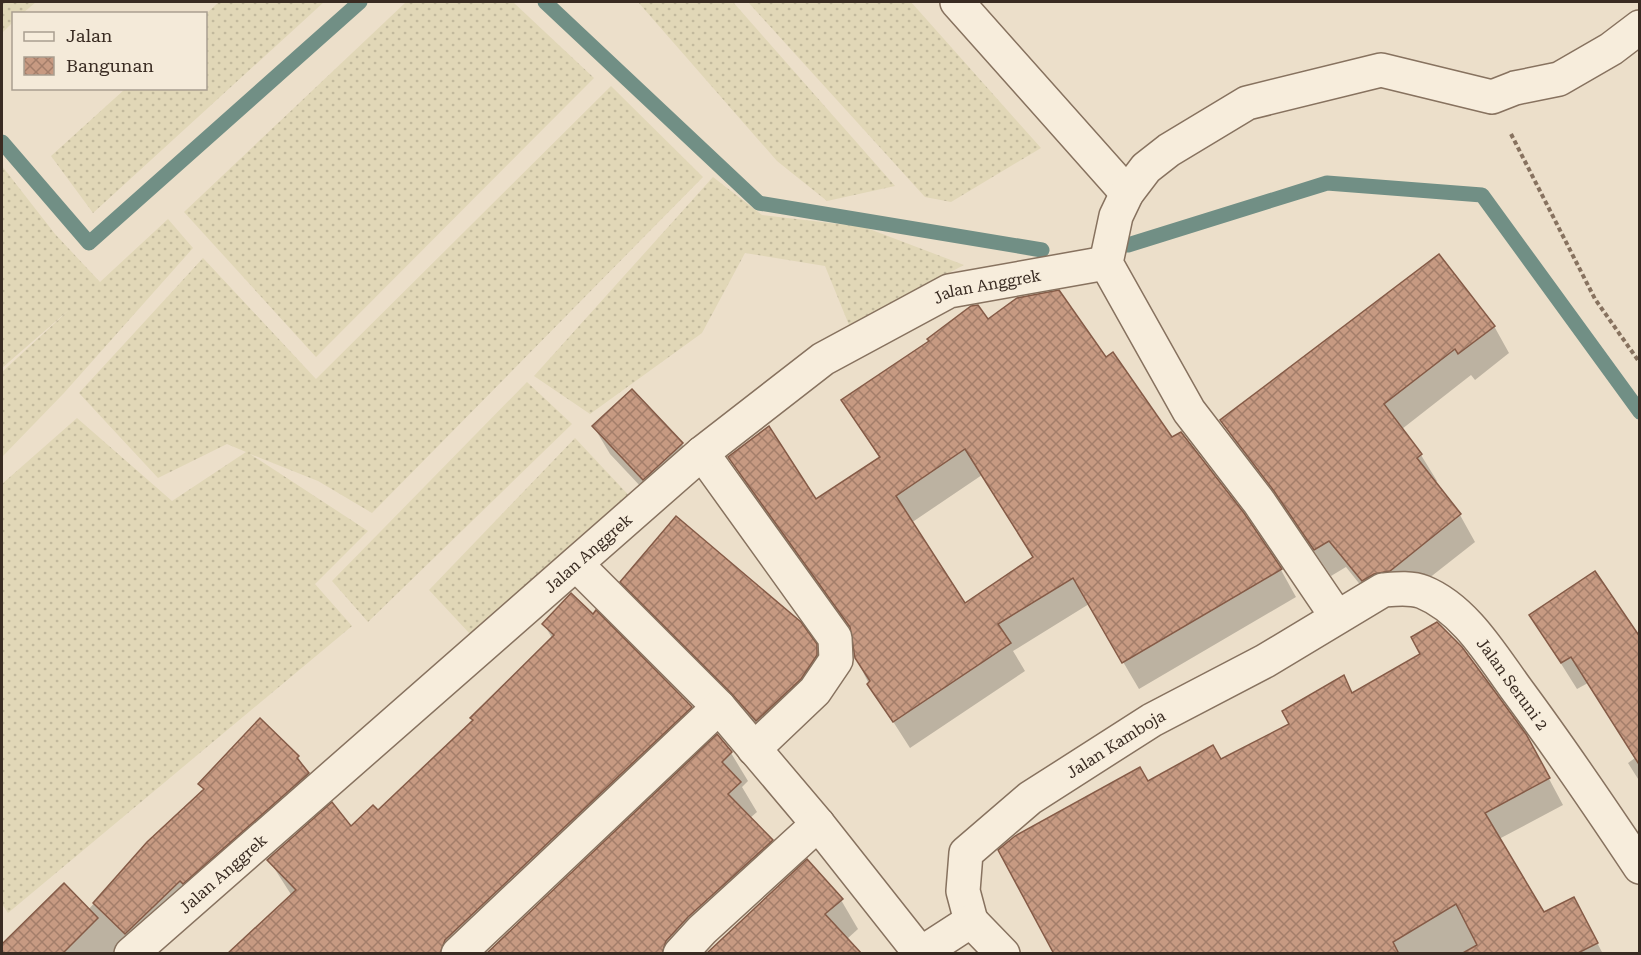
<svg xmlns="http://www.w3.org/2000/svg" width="1641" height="955" font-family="'Roboto Serif',serif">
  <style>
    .farmland { fill: url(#farmland-dots) }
    .shadow { fill: #0003; fill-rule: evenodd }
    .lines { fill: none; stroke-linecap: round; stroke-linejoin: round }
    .stream { stroke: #718f85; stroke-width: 15 }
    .building { fill: url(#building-cross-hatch); stroke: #855b47; stroke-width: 1.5; fill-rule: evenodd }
    .street-casing { stroke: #87725f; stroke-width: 36 }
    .path { stroke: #87725f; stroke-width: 4; stroke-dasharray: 4.5 3; stroke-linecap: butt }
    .street { stroke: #f7eddc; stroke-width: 33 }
    .labels { text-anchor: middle; stroke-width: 4.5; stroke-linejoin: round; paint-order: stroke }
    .street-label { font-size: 16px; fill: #392b22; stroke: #f4ead9 }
  </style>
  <defs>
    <pattern id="farmland-dots" width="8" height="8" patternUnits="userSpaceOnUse" patternTransform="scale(1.5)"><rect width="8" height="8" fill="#e1d7b7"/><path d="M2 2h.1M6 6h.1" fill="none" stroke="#c2b99d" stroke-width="1.8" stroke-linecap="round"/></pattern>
    <pattern id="building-cross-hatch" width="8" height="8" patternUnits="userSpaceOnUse" patternTransform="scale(1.5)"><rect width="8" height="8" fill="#c79a82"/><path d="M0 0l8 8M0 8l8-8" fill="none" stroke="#a37e6a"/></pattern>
  </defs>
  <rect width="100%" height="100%" fill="#ecdfca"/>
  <!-- farmland -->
  <g class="farmland">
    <path d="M2 2H36L23 13 14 14 13 22 2 33Z"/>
    <path d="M219 2H324L93 213 51 156 125 89 206 88V14Z"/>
    <path d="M406 2H513L594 78 316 357 184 212Z"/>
    <path d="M638 2H733L895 186 827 201 777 161Z"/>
    <path d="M748 2H911L1041 148 951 202 925 197Z"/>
    <path d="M611 86 703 177 372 513 318 481 250 454 368 531 315 584 352 626 8 913 2 904V484L77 418 172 501 246 452 227 444 158 478 79 393 203 258 316 379Z"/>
    <path d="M2 166 55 234 100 282 168 219 193 248 64 393 2 457V372L70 309 2 368Z"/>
    <path d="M713 177 762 215 864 227 964 265 849 325 825 266 745 253 702 333 590 414 534 376Z"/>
    <path d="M527 382 572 424 368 622 332 581Z"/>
    <path d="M575 438 635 502 484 649 429 590Z"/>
  </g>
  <!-- shadow -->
  <g class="shadow">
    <path d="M988 321 1106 359 1281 570 1296 597 1139 689 1089 604 1013 651 1025 671 910 748 869 684 856 658 853 633 745 484 730 457 815 501 880 459 843 401ZM982 475 1034 558 965 605 911 523Z"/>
    <path d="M1494 326 1509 353 1475 380 1471 375 1402 429 1421 455 1437 481 1435 483 1460 515 1475 542 1405 597 1378 607 1346 567 1331 576 1291 518 1237 447 1222 421Z"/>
    <path d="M632 391 682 444 697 471 659 506 610 454 594 427Z"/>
    <path d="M622 582 815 645 830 671 771 745 636 607Z"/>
    <path d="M1531 616 1640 642V782L1628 763 1635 758 1588 683 1577 689Z"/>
    <path d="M544 624 691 708 708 736 478 954H229L292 896 269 860 350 828 378 812 474 720 552 638Z"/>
    <path d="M1343 677 1353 695 1540 762 1563 805 1499 839 1544 914 1574 899 1603 954H1056L1147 782 1221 761 1291 725Z"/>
    <path d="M260 720 298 757 322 797 143 954H2V946L64 885 88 910 148 843 204 791 200 784Z"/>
    <path d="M731 753 748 781 742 787 757 812 750 818 771 841 788 870 698 954H488Z"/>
    <path d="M841 900 858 929 847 939 708 954Z"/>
  </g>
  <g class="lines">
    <!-- stream -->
    <g class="stream">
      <path d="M545 2 759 203 1042 250"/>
      <path d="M2 142 89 243 360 2"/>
      <path d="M1128 245 1327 183 1482 195 1640 412"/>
    </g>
  </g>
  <!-- building -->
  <g class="building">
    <path d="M1439 254 1495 326 1458 354 1455 349 1384 404 1422 454 1417 458 1461 514 1390 571 1374 574 1362 581 1329 541 1314 550 1274 491 1220 420Z"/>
    <path d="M1059 290 1106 357 1113 352 1172 437 1181 432 1244 513 1282 569 1122 663 1073 578 998 624 1011 643 893 722 867 684 870 681 855 658 850 627 728 457 769 426 816 499 880 457 841 400 929 341 927 339 971 306 978 305 988 319 1017 298ZM965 449 1033 557 965 603 896 496Z"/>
    <path d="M632 389 683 443 643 480 592 426Z"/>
    <path d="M676 516 801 622 817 644V655L801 679 756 721 732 694 620 582Z"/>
    <path d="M1595 571 1640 637V766L1571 657 1561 663 1529 615Z"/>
    <path d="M571 593 593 614 596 610 692 707 445 940 440 954H227L296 890 267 860 332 802 351 826 373 805 378 810 473 720 470 718 554 635 542 624Z"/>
    <path d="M1437 622 1462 647 1482 674 1526 734 1550 778 1485 813 1544 912 1574 897 1598 943 1576 954H1461L1477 945 1456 904 1393 942 1399 954H1054L998 850 1015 836 1140 767 1148 781 1213 745 1221 759 1289 724 1282 711 1344 675 1352 693 1420 654 1411 637Z"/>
    <path d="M260 718 299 756 297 758 309 773 183 884 180 881 125 934 93 903 147 842 204 789 198 784Z"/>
    <path d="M717 734 732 752 722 762 741 782 728 794 773 840 688 917 666 941 662 954H486Z"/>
    <path d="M807 859 843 899 825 914 862 954H706Z"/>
    <path d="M64 883 98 918 62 954H2V944Z"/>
  </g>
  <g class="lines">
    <defs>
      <g id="street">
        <path d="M957 2 1127 193"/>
        <path d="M702 453 835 638 836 660 815 691 754 749"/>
        <path d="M576 564 719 707 818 824 920 953"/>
        <path d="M1337 617 1259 502 1189 411 1106 263 1116 216 1127 193 1146 168 1169 150 1247 103 1381 70 1492 97 1515 88 1559 79 1611 49 1640 27"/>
        <path id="s1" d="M971 921 963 891 966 853 1030 798 1152 720 1265 661 1383 590C1395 589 1411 587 1423 592 1465 609 1492 656 1517 690 1560 748 1600 807 1640 867"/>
        <path id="s2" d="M131 954 702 453 823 359 949 291 1106 263"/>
        <path d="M458 954 719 707"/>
        <path d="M680 954 702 930 818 824"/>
        <path d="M920 954 971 921 1003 954"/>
      </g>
    </defs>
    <!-- street casing -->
    <use href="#street" class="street-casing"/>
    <!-- path -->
    <path class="path" d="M1511 134 1595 299 1640 363"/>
    <!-- street -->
    <use href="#street" class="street"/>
  </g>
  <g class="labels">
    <!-- street labels -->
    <g class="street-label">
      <text dy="6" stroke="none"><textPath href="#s2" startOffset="1094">Jalan Anggrek</textPath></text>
      <text dy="6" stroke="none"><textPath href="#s2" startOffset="608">Jalan Anggrek</textPath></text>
      <text dy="6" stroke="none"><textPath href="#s1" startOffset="734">Jalan Seruni 2</textPath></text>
      <text dy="6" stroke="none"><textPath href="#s1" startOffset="255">Jalan Kamboja</textPath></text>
      <text dy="6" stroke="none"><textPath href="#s2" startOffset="122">Jalan Anggrek</textPath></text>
    </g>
  </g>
  <!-- border -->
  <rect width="1641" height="955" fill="none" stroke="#392b22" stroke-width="6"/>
  <!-- legend -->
  <rect x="12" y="12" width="195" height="78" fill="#f4ead9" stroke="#a99e90" stroke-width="1.5"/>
  <rect x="24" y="32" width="30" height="9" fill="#f7eddc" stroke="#a99e90" stroke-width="1.5"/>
  <text x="66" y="42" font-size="18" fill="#392b22">Jalan</text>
  <rect x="24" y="57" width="30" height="18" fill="url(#building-cross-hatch)" stroke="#a99e90" stroke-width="1.5"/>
  <text x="66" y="72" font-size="18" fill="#392b22">Bangunan</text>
</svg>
